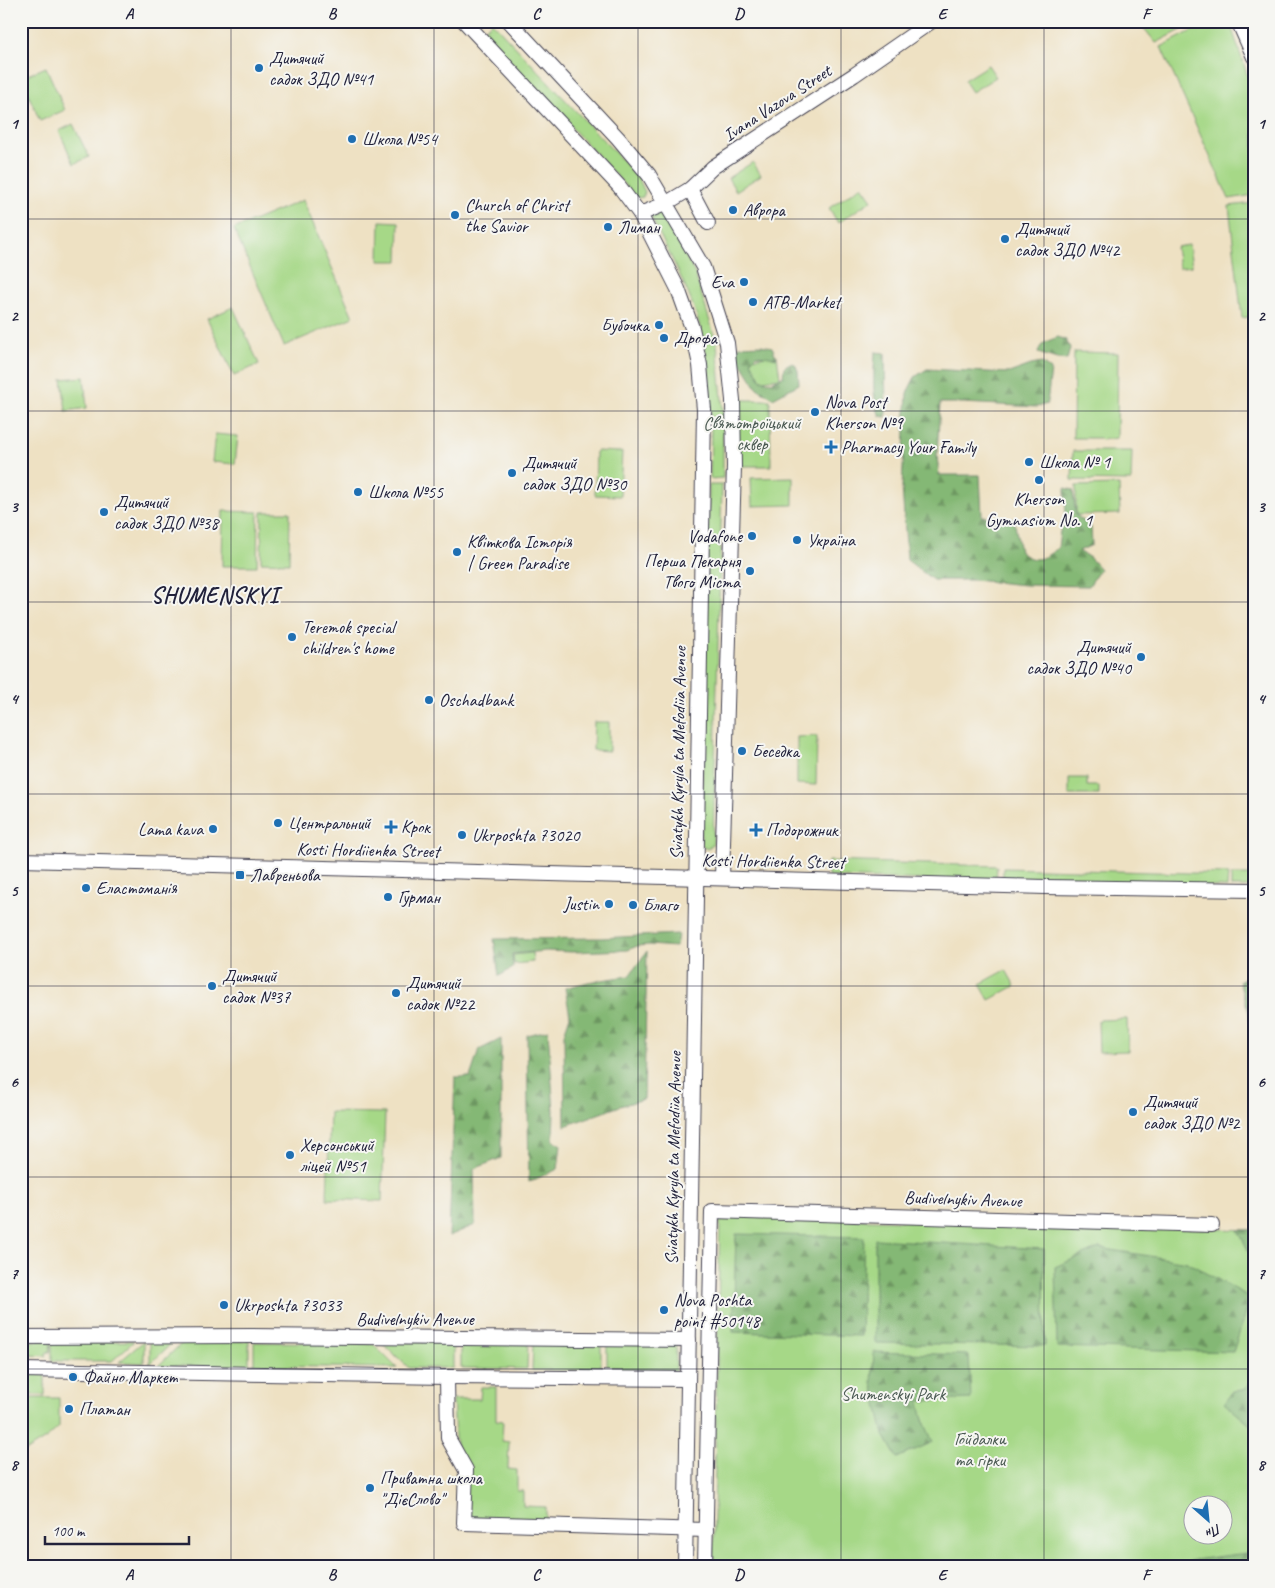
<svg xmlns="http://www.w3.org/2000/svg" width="1275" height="1588" font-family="Caveat,sans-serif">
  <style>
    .green { fill: #a6d887; stroke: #647d61; fill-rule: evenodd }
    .forest { fill: url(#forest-firs); stroke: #536d58 }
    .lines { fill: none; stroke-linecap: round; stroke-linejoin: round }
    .minor-casing { stroke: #413f4f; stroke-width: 16 }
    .minor { stroke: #fff; stroke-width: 14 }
    .grid { fill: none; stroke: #22223b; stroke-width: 1; stroke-opacity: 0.55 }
    .poi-dot { fill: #1f6fb2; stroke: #f6f6f2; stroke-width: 2 }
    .labels { text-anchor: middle; stroke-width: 4; stroke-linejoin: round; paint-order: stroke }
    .poi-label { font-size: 18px; fill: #22223b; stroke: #f6f6f2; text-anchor: start }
    .street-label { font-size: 18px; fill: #22223b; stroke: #f6f6f2 }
    .park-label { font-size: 18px; fill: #4a5952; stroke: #f6f6f2 }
    .district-label { font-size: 22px; font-weight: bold; letter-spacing: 1px; fill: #22223b; stroke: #f6f6f2 }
    .neatline { fill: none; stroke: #22223b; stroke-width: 2 }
    .grid-label { font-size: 16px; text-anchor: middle; font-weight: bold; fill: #22223b }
  </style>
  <defs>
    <pattern id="forest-firs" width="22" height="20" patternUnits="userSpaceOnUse" patternTransform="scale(1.25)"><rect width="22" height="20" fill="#84b874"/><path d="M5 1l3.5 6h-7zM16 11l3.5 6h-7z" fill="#6c9560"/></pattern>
  </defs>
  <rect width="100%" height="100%" fill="#f6f6f2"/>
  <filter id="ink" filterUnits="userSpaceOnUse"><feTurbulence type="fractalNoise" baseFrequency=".02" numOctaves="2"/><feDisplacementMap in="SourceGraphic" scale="10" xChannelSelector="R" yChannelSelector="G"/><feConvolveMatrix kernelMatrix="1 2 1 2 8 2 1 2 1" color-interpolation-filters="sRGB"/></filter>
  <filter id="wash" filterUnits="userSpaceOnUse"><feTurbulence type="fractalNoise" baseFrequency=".0096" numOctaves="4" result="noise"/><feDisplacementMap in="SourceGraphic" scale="20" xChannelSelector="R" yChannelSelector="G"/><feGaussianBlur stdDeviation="1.12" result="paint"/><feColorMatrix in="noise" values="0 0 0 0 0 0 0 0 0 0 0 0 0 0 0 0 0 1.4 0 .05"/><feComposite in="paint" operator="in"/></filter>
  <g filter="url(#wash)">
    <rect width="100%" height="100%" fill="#eee1c3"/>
    <!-- green -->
    <g class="green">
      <path d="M1138 21H1199L1156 43Z"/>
      <path d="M1211 21H1228L1232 29 1247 74 1254 107V195L1229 199 1161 47Z"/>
      <path d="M492 22 638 177 645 192 643 197 637 198 635 196 482 31Z"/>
      <path d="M988 65 996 77 972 92 964 80Z"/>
      <path d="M46 67 65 110 40 121 21 78Z"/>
      <path d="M73 124 89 157 74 164 59 131Z"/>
      <path d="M753 162 761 175 736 191 728 178Z"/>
      <path d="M862 186 872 200 838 223 829 208Z"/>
      <path d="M303 200 353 317 284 346 234 229Z"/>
      <path d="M1254 203V316L1242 318 1229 206Z"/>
      <path d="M659 212 664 215 695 274 717 344 723 410V478L710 479C711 427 714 371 698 320 687 285 668 252 652 219L651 216Z"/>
      <path d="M380 221 399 222 398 261H379Z"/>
      <path d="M1189 245 1192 266 1179 268 1176 247Z"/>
      <path d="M233 307 259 364 234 376 207 319Z"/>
      <path d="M1074 352 1118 353 1117 438 1101 440 1100 438H1073Z"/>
      <path d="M777 355 780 378 753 381 750 358Z"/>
      <path d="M84 377 87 408 66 411 62 379Z"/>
      <path d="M733 400H770L771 466H734Z"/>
      <path d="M215 434 238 436 235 464 212 462Z"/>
      <path d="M596 451 622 452 620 496 595 495Z"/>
      <path d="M1073 451H1132L1131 481 1072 480Z"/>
      <path d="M793 477V505L752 506 751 478Z"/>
      <path d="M709 485H722L713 842 712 845 707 849 703 847 701 843Z"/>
      <path d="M1119 485 1120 514 1076 515V486Z"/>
      <path d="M223 511 258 512 257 566H222Z"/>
      <path d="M262 512H290L289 563 261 562Z"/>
      <path d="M594 722H609V751L593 750Z"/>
      <path d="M817 736 816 785 797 784V737Z"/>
      <path d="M1069 778H1087V786H1099V795H1069Z"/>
      <path d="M828 861 997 866 996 882 828 877Z"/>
      <path d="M1003 868 1228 874 1227 887 1003 881Z"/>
      <rect x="1231" y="875" width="23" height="12"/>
      <path d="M532 953 533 962 514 964 513 955Z"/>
      <path d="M1006 970 1015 986 989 1000 980 984Z"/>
      <path d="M1127 1019 1128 1051 1099 1052 1098 1020Z"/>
      <path d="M330 1112 385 1113 382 1201 327 1199Z"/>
      <path d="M720 1216 1254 1230V1567H713ZM1192 1506H1222V1536H1192Z"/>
      <path d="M150 1340H175L150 1364Z"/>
      <path d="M21 1341H51L50 1352H47L46 1356 28 1355V1352H21Z"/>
      <path d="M134 1341 112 1361H52V1342Z"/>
      <path d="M144 1341V1363L119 1362Z"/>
      <path d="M184 1341H249V1366H158Z"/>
      <path d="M254 1342 372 1343 397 1368 254 1366Z"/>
      <path d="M381 1342H453V1368H409Z"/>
      <path d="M461 1342 528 1343 527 1369 461 1368Z"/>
      <path d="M533 1343H601V1370H532Z"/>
      <path d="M607 1343H676V1371L607 1370Z"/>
      <path d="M28 1373 45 1374V1395H28Z"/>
      <path d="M481 1387H496V1420L503 1421 502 1441 509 1442 508 1469 517 1470V1491H523V1506L546 1507V1521L469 1518 455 1438 453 1399H480Z"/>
      <path d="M21 1398H59V1427L47 1438 21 1454Z"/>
    </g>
    <!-- forest -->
    <g class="forest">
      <path d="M1058 337 1066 340 1070 348 1067 360 1057 359 1038 353C1040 342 1049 341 1058 337Z"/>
      <path d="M761 345 772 347 777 358 757 355 751 361 761 380 771 382 783 377 784 367 790 363 795 364 798 371 799 384 773 398 757 388 742 364 734 360 733 350 740 346Z"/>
      <path d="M875 352 885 353 886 417 880 416C871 399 874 370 875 352Z"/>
      <path d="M1042 363 1051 370 1047 404 1037 407 963 403H940L937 455 939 475H980L982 516 1014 519 1020 552C1036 564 1043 559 1058 548L1060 531 1066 521 1065 488 1073 490 1076 515 1091 527 1092 545 1079 551 1090 558 1100 569 1089 586 1025 585 973 580H933L907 560 902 487 907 393 915 377 927 369 1009 373 1031 365Z"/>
      <path d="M678 934 676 947 649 945 637 946 628 950 573 952 546 951 512 954 513 968 499 976 494 939 601 938Z"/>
      <path d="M647 951 644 1099 620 1106 565 1126 564 1034 570 1016 565 988 588 982 629 976Z"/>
      <path d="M1254 972V1124L1249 1013 1239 981Z"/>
      <path d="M548 1030 554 1111 553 1140 561 1145 558 1169 529 1182 527 1035Z"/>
      <path d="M501 1039V1158L474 1169 475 1225 449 1236 455 1077H470L479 1050Z"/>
      <path d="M1238 1230H1254V1262Z"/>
      <path d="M736 1234 864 1237 861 1336 733 1332Z"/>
      <path d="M875 1239 1044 1249 1045 1346 875 1343Z"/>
      <path d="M1099 1248 1187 1262 1251 1298 1233 1352 1057 1347 1055 1267Z"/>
      <path d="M874 1352 969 1355 971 1399 919 1401 922 1417 933 1442 897 1458 884 1435 872 1383Z"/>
      <path d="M1250 1383 1254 1387V1428L1224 1403 1233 1391 1243 1390Z"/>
      <path d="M1254 1552V1567H1176L1194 1560Z"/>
    </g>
  </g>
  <g filter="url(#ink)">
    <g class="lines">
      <defs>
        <g id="minor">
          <path d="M464 21 619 186 640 214 678 289 692 328 700 365 704 410C695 795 692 1181 685 1567"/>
          <path d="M509 21 618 138 649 175 703 267 727 343 733 400 734 466 722 878"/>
          <path d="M1238 21 1254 57"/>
          <path d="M690 189 708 223"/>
          <path d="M640 214 665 204 690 189 713 167 854 75 932 21"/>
          <path d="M21 860 1045 887 1254 890"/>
          <path d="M21 1337 251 1336 689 1340"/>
          <path d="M21 1370 447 1377 688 1379"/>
          <path d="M447 1377 448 1438 466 1470 464 1523 706 1530"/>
          <path d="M705 1567 712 1211 1212 1225"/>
        </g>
      </defs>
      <!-- minor casing -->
      <use href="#minor" class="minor-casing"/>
      <!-- minor -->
      <use href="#minor" class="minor"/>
    </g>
  </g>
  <!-- grid -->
  <path class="grid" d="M231 21V1567M434 21V1567M638 21V1567M841 21V1567M1044 21V1567M21 219H1254M21 411H1254M21 602H1254M21 794H1254M21 986H1254M21 1177H1254M21 1369H1254"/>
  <!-- markers -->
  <g class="poi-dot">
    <circle cx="259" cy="68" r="5"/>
    <circle cx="352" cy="139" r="5"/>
    <circle cx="733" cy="210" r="5"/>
    <circle cx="455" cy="215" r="5"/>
    <circle cx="608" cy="227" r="5"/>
    <circle cx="1005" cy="239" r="5"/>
    <circle cx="744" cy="282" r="5"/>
    <circle cx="753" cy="302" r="5"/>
    <circle cx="659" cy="325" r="5"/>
    <circle cx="664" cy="338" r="5"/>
    <circle cx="815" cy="412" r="5"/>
    <path d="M828.5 439.5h5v5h5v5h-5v5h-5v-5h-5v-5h5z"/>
    <circle cx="1029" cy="462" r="5"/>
    <circle cx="512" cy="473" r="5"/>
    <circle cx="1039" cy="480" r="5"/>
    <circle cx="358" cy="492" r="5"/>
    <circle cx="104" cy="512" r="5"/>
    <circle cx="752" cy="536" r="5"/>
    <circle cx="797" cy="540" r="5"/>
    <circle cx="457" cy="552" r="5"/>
    <circle cx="750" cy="571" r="5"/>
    <circle cx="292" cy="637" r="5"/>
    <circle cx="1141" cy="657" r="5"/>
    <circle cx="429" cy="700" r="5"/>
    <circle cx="742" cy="751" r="5"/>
    <circle cx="278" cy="823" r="5"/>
    <path d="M388.5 819.5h5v5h5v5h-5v5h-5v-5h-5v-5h5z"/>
    <circle cx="213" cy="829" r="5"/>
    <path d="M753.5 822.5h5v5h5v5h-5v5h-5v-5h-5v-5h5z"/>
    <circle cx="462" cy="835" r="5"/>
    <rect x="235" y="870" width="10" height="10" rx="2.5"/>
    <circle cx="86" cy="888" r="5"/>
    <circle cx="388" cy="897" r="5"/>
    <circle cx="609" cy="904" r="5"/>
    <circle cx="633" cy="905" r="5"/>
    <circle cx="212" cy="986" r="5"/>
    <circle cx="396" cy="993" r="5"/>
    <circle cx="1133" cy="1112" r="5"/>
    <circle cx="290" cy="1155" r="5"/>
    <circle cx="224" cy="1305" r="5"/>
    <circle cx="664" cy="1310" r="5"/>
    <circle cx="73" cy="1377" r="5"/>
    <circle cx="69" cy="1409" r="5"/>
    <circle cx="370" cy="1488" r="5"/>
  </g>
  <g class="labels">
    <!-- poi labels -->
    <g class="poi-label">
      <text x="269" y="64">Дитячий<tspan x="269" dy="21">садок ЗДО №41</tspan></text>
      <text x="362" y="145">Школа №54</text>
      <text x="465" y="211">Church of Christ<tspan x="465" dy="21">the Savior</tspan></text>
      <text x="743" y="216">Аврора</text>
      <text x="618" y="233">Лиман</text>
      <text x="1015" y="235">Дитячий<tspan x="1015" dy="21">садок ЗДО №42</tspan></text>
      <text x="734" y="288" text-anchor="end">Eva</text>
      <text x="763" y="308">ATB-Market</text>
      <text x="649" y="331" text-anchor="end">Бубочка</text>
      <text x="674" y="344">Дрофа</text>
      <text x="825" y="408">Nova Post<tspan x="825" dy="21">Kherson №9</tspan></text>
      <text x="841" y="453">Pharmacy Your Family</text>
      <text x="1039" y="468">Школа № 1</text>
      <text x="522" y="469">Дитячий<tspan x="522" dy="21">садок ЗДО №30</tspan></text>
      <text x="368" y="498">Школа №55</text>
      <text x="1039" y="505" text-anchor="middle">Kherson<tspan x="1039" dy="21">Gymnasium No. 1</tspan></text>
      <text x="114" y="508">Дитячий<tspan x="114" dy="21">садок ЗДО №38</tspan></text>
      <text x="742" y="542" text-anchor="end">Vodafone</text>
      <text x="807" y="546">Україна</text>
      <text x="467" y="548">Квіткова Історія<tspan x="467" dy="21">| Green Paradise</tspan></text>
      <text x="740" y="567" text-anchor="end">Перша Пекарня<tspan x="740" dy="21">Твого Міста</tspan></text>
      <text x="302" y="633">Teremok special<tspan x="302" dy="21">children's home</tspan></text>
      <text x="1131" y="653" text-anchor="end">Дитячий<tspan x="1131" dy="21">садок ЗДО №40</tspan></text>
      <text x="439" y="706">Oschadbank</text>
      <text x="752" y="757">Беседка</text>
      <text x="288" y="829">Центральний</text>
      <text x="401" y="833">Крок</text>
      <text x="203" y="835" text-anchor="end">Lama kava</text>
      <text x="766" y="836">Подорожник</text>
      <text x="472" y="841">Ukrposhta 73020</text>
      <text x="250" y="881">Лавреньова</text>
      <text x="96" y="894">Еластоманія</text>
      <text x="398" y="903">Гурман</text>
      <text x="599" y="910" text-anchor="end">Justin</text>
      <text x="643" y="911">Благо</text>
      <text x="222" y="982">Дитячий<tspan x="222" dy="21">садок №37</tspan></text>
      <text x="406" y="989">Дитячий<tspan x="406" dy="21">садок №22</tspan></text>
      <text x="1143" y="1108">Дитячий<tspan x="1143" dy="21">садок ЗДО №2</tspan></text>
      <text x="300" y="1151">Херсонський<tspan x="300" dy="21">ліцей №51</tspan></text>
      <text x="674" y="1306">Nova Poshta<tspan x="674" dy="21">point #50148</tspan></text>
      <text x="234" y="1311">Ukrposhta 73033</text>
      <text x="83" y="1383">Файно Маркет</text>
      <text x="79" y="1415">Платан</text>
      <text x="380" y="1484">Приватна школа<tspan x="380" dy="21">"ДієСлово"</tspan></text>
    </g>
    <!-- street labels -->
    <g class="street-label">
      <text transform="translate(777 103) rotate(-33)" y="6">Ivana Vazova Street</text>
      <text transform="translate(678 753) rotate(-89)" y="6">Sviatykh Kyryla ta Mefodiia Avenue</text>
      <text transform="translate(368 850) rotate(1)" y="6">Kosti Hordiienka Street</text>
      <text transform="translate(773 861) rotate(1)" y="6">Kosti Hordiienka Street</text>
      <text transform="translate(673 1158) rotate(-89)" y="6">Sviatykh Kyryla ta Mefodiia Avenue</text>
      <text transform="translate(963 1199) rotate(2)" y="6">Budivelnykiv Avenue</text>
      <text x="415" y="1325">Budivelnykiv Avenue</text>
    </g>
    <!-- park labels -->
    <g class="park-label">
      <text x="752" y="429">Святотроїцький<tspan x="752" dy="21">сквер</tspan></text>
      <text x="893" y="1400">Shumenskyi Park</text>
      <text x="980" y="1445">Гойдалки<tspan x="980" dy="21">та гірки</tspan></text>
    </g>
    <!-- district labels -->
    <g class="district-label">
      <text x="215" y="603">SHUMENSKYI</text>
    </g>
  </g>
  <!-- margin -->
  <rect width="1275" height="1588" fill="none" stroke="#f6f6f2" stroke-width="55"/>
  <!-- north arrow -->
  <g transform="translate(1208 1520) rotate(153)"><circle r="24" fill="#f6f6f2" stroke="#a1a1a9"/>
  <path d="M0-4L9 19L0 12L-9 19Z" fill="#1f6fb2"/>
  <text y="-8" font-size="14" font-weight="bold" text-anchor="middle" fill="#22223b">Пн</text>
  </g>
  <!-- scale -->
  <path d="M45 1536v8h144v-8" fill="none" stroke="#22223b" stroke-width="2.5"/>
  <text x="52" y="1536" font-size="15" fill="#22223b" stroke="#f6f6f2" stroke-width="4" paint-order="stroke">100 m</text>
  <rect x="28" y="28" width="1220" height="1532" class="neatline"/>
  <g class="grid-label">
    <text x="129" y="19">A</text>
    <text x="332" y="19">B</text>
    <text x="536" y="19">C</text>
    <text x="739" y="19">D</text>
    <text x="942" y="19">E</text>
    <text x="1146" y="19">F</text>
    <text x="14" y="129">1</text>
    <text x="1261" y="129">1</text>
    <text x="14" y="321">2</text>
    <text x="1261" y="321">2</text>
    <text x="14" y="512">3</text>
    <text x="1261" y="512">3</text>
    <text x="14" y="704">4</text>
    <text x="1261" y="704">4</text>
    <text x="14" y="896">5</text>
    <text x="1261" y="896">5</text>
    <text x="14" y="1087">6</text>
    <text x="1261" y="1087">6</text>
    <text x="14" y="1279">7</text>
    <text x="1261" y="1279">7</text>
    <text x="14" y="1470">8</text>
    <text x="1261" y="1470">8</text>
    <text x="129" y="1580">A</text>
    <text x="332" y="1580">B</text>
    <text x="536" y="1580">C</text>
    <text x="739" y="1580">D</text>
    <text x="942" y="1580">E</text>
    <text x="1146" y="1580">F</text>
  </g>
</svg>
